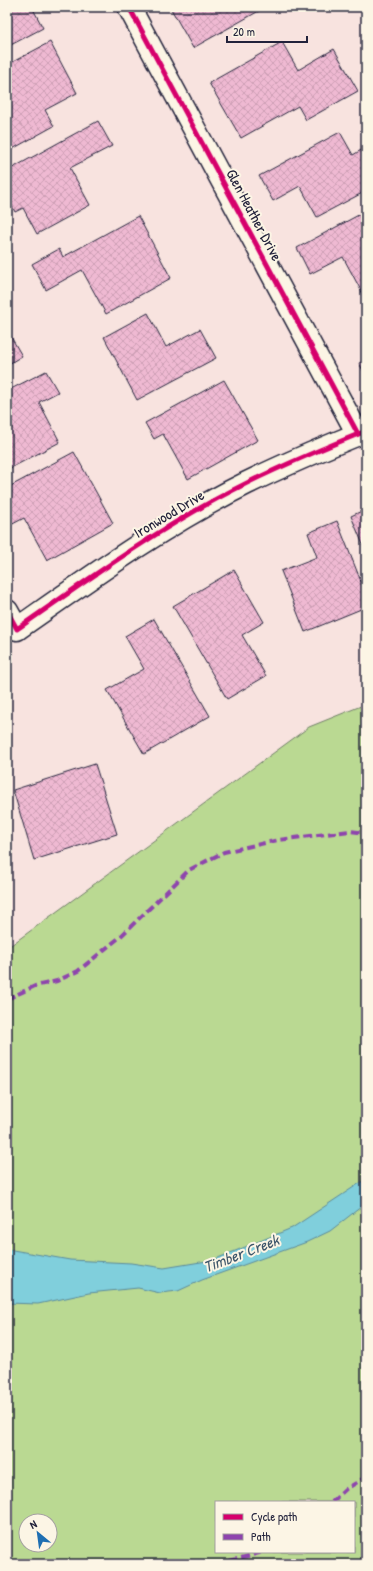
<svg xmlns="http://www.w3.org/2000/svg" width="373" height="1571" font-family="'Patrick Hand',sans-serif">
  <style>
    .grass { fill: #bad992; stroke: #6e7e66; fill-rule: evenodd }
    .water { fill: #80cfdc; stroke: #5a8a9c }
    .building { fill: url(#building-cross-hatch); stroke: #22223b }
    .lines { fill: none; stroke-linecap: round; stroke-linejoin: round }
    .minor-casing { stroke: #22223b; stroke-width: 25 }
    .minor { stroke: #fcf5e5; stroke-width: 22 }
    .quiet { stroke: #8e44ad; stroke-width: 4; stroke-dasharray: 8 4; stroke-linecap: butt }
    .cycleway-casing { stroke: #fcf5e5; stroke-width: 8 }
    .cycleway { stroke: #d6006c; stroke-width: 5 }
    .labels { text-anchor: middle; stroke-width: 4; stroke-linejoin: round; paint-order: stroke }
    .street-label { font-size: 15px; fill: #22223b; stroke: #fcf5e5 }
    .water-label { font-size: 16px; font-style: italic; fill: #3e566b; stroke: #fcf5e5 }
  </style>
  <defs>
    <pattern id="building-cross-hatch" width="8" height="8" patternUnits="userSpaceOnUse"><rect width="8" height="8" fill="#efb9d2"/><path d="M0 0l8 8M0 8l8-8" fill="none" stroke="#cd9fb5"/></pattern>
  </defs>
  <rect width="100%" height="100%" fill="#f8e3df"/>
  <filter id="ink" filterUnits="userSpaceOnUse"><feTurbulence type="fractalNoise" baseFrequency=".025" numOctaves="2"/><feDisplacementMap in="SourceGraphic" scale="8" xChannelSelector="R" yChannelSelector="G"/><feConvolveMatrix kernelMatrix="1 2 1 2 8 2 1 2 1" color-interpolation-filters="sRGB"/></filter>
  <g filter="url(#ink)">
    <!-- grass -->
    <path class="grass" d="M366 704V1564H7V948L309 727ZM216 1502H354V1552H216ZM26 1521H50V1545H26Z"/>
    <!-- water -->
    <path class="water" d="M366 1179V1203L330 1231 307 1242 202 1280 178 1291 160 1293 138 1288 89 1293 38 1304 7 1303V1249L70 1260 131 1263 164 1268 213 1260 292 1228Z"/>
    <!-- building -->
    <g class="building">
      <path d="M7 7H32L43 28 7 47Z"/>
      <path d="M170 7H266L193 48Z"/>
      <path d="M50 42 77 93 45 110 54 126 7 152V65Z"/>
      <path d="M282 42 298 70 334 49 358 91 306 120 298 106 241 138 209 83Z"/>
      <path d="M98 121 112 146 70 168 90 205 37 234 23 208 15 212 7 197V171Z"/>
      <path d="M340 132 353 155 366 147V191L317 217 300 186 273 201 259 176Z"/>
      <path d="M366 211V297L365 298 343 257 310 274 297 248Z"/>
      <path d="M138 216 171 278 106 314 82 270 46 290 32 264 59 249 63 257Z"/>
      <path d="M148 313 166 347 200 329 216 358 137 400 104 337Z"/>
      <path d="M7 330 22 356 7 365Z"/>
      <path d="M366 360V376L359 363Z"/>
      <path d="M46 371 58 392 39 402 60 442 7 470V391Z"/>
      <path d="M224 380 258 440 188 479 163 434 154 439 145 423Z"/>
      <path d="M74 452 113 523 47 560 24 518 7 527V488Z"/>
      <path d="M366 509V552L351 516Z"/>
      <path d="M337 521 366 594V607L305 632 281 571 317 557 308 533Z"/>
      <path d="M234 570 264 622 242 635 266 676 227 699 173 606Z"/>
      <path d="M154 619 210 716 144 754 107 690 144 669 125 636Z"/>
      <path d="M95 764 117 834 34 860 13 790Z"/>
    </g>
    <g class="lines">
      <defs>
        <g id="minor">
          <path d="M129 7 358 434"/>
          <path d="M7 611 17 629C91 577 166 523 247 483 286 464 326 447 366 431"/>
        </g>
      </defs>
      <!-- minor casing -->
      <use href="#minor" class="minor-casing"/>
      <!-- minor -->
      <use href="#minor" class="minor"/>
      <!-- quiet -->
      <g class="quiet">
        <path d="M7 999 35 986 57 981 78 971 120 937 189 870 224 852 278 840 349 831 366 833"/>
        <path d="M332 1502 346 1489 366 1477"/>
        <path d="M218 1564 263 1552"/>
      </g>
      <defs>
        <g id="cycleway">
          <path d="M129 7 358 434"/>
          <path d="M7 611 17 629C91 577 166 523 247 483 286 464 326 447 366 431"/>
        </g>
      </defs>
      <!-- cycleway casing -->
      <use href="#cycleway" class="cycleway-casing"/>
      <!-- cycleway -->
      <use href="#cycleway" class="cycleway"/>
    </g>
  </g>
  <g class="labels">
    <!-- street labels -->
    <g class="street-label">
      <text transform="translate(254 215) rotate(62)" y="5">Glen Heather Drive</text>
      <text transform="translate(169 514) rotate(-31)" y="5">Ironwood Drive</text>
    </g>
    <!-- water labels -->
    <g class="water-label">
      <text transform="translate(241 1253) rotate(-21)" y="6">Timber Creek</text>
    </g>
  </g>
  <!-- margin -->
  <rect width="373" height="1571" fill="none" stroke="#fcf5e5" stroke-width="24"/>
  <rect x="12" y="12" width="349" height="1547" fill="none" stroke="#22223b" stroke-width="1.5" filter="url(#ink)"/>
  <!-- legend -->
  <rect x="215" y="1501" width="140" height="52" fill="#fcf5e5" stroke="#a5a1a1"/>
  <rect x="223" y="1514" width="20" height="6" fill="#d6006c" stroke="#a5a1a1"/>
  <text x="251" y="1521" font-size="12" fill="#22223b">Cycle path</text>
  <rect x="223" y="1534" width="20" height="6" fill="#8e44ad" stroke="#a5a1a1"/>
  <text x="251" y="1541" font-size="12" fill="#22223b">Path</text>
  <!-- north arrow -->
  <g transform="translate(38 1533) rotate(331)"><circle r="19" fill="#fcf5e5" stroke="#a5a1a1"/>
  <path d="M0-3L7 15L0 10L-7 15Z" fill="#1f6fb2"/>
  <text y="-6" font-size="11" font-weight="bold" text-anchor="middle" fill="#22223b">N</text>
  </g>
  <!-- scale -->
  <path d="M227 36v6h80v-6" fill="none" stroke="#22223b" stroke-width="2"/>
  <text x="233" y="36" font-size="12" fill="#22223b" stroke="#fcf5e5" stroke-width="3" paint-order="stroke">20 m</text>
</svg>
